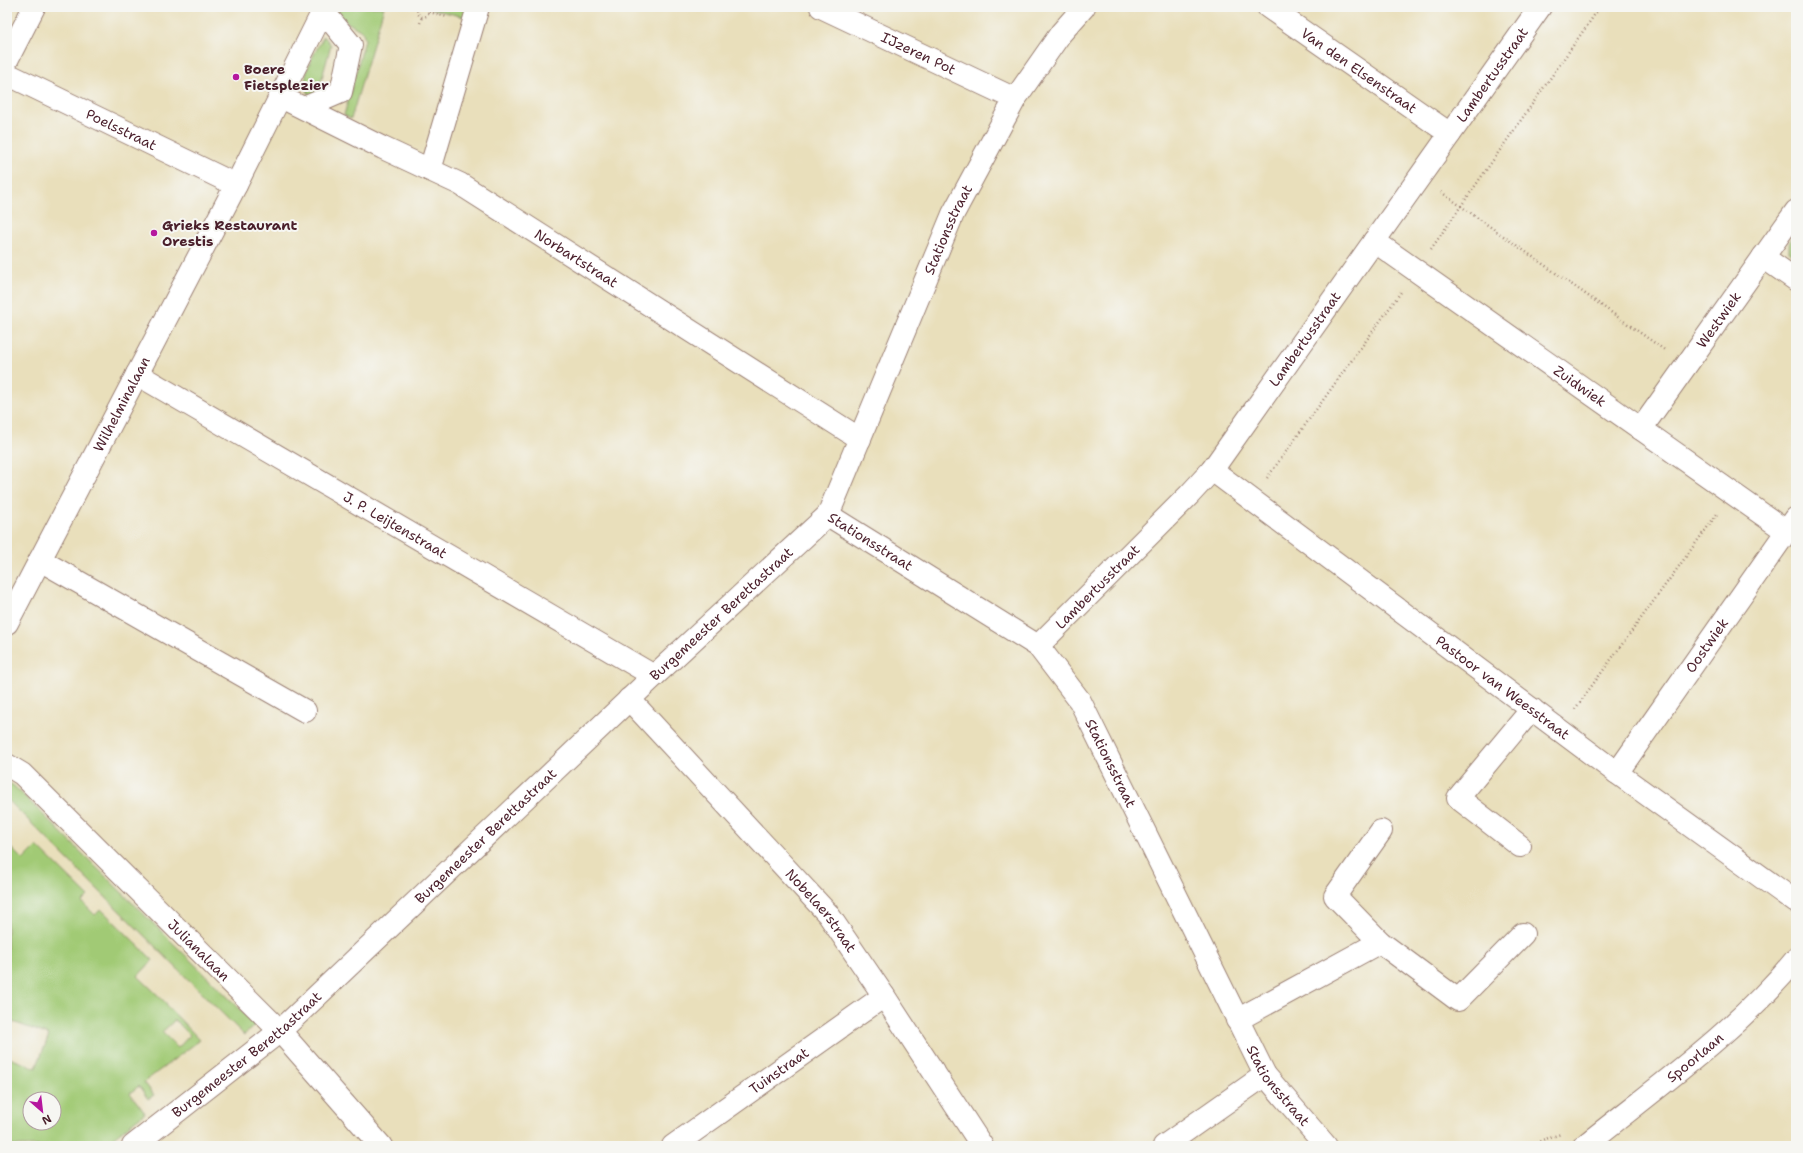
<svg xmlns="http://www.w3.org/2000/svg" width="1803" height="1153" font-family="'Shantell Sans',sans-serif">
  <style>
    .green { fill: #a1ca75; stroke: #767450; fill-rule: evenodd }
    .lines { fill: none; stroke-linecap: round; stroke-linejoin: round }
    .minor-casing { stroke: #9a7f73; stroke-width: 24 }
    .path { stroke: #9a7f73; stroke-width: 2.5; stroke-dasharray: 1 3; stroke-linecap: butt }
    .minor { stroke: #fff; stroke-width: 22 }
    .rail { stroke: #4a1f2b; stroke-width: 3 }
    .poi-dot { fill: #b5179e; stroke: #f6f6f2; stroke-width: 1.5 }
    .labels { text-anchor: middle; stroke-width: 4; stroke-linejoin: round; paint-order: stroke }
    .street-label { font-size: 14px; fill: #4a1f2b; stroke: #f6f6f2 }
    .poi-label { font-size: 14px; font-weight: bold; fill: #4a1f2b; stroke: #f6f6f2; text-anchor: start }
  </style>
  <rect width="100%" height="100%" fill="#f6f6f2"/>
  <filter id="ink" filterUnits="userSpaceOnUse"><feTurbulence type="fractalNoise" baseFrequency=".025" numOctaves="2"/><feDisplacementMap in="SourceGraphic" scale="8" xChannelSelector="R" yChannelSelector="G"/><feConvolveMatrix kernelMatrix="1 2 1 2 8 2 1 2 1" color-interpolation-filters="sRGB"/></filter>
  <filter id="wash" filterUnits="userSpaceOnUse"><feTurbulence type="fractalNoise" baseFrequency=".012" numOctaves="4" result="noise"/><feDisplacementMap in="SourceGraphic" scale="16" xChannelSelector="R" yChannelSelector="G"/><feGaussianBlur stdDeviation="0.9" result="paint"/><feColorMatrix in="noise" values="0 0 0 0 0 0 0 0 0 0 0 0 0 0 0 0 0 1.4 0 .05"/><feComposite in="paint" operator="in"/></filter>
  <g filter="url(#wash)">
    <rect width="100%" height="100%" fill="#e9dfbb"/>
    <!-- green -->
    <g class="green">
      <path d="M339 7H384L351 119 344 115 365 40 363 33 360 30 335 15Z"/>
      <path d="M431 7H472L469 18 432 9Z"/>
      <path d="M324 36 331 45 317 96H310C297 76 315 54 324 36Z"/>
      <path d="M1796 233V257L1789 252V243Z"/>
      <path d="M7 782 14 786 252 1021 254 1026 244 1035 7 799Z"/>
      <path d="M7 844 23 860 37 846 88 896 82 902 95 915 101 909 153 960 138 976 167 1004 166 1005 200 1040 144 1082 154 1095 148 1099 139 1086 130 1093 145 1113 102 1146H67L65 1143 61 1146H7V1057L36 1068 49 1035 13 1022 7 1037ZM175 1020 190 1035 178 1048 162 1032ZM30 1099H54V1123H30Z"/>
    </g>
  </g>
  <g filter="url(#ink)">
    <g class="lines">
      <defs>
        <g id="minor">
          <path id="s1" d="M821 7 1015 99"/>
          <path id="s2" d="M1268 7 1450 134"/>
          <path d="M7 60 34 7"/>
          <path id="s3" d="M7 74 236 185"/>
          <path id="s4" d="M281 97 383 148 460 184 860 439"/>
          <path d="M304 108 341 92 351 45 323 11"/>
          <path d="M430 170 478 7"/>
          <path id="s5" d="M1374 241 1786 531"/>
          <path d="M1763 257 1796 280"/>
          <path id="s6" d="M137 374 654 676"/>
          <path id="s7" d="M1641 429 1796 211"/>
          <path id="s8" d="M1212 470 1617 773 1796 902"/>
          <path id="s9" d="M828 515 1038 646 1080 701 1265 1075 1326 1146"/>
          <path d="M40 560 305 711"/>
          <path id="s10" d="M7 623 236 185 325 7"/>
          <path id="s11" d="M1038 646 1189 495 1212 470 1540 7"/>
          <path id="s12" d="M629 699 828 914 884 996 982 1146"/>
          <path id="s13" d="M7 765 22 774 280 1031 381 1146"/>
          <path id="s14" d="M1617 773 1796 518"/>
          <path d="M1381 831 1335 896 1380 942 1458 1000 1523 934"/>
          <path d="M1520 846 1458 798 1532 709"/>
          <path d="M1237 1020 1380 942"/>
          <path id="s15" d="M133 1146 280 1031 654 676 828 515 953 214 1015 99 1061 33 1084 7"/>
          <path id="s16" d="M673 1146 884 996"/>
          <path d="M1164 1146 1265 1075"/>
          <path id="s17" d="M1584 1146C1657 1087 1736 1032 1796 959"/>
        </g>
      </defs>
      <!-- minor casing -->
      <use href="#minor" class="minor-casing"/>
      <!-- path -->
      <g class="path">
        <path d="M413 7 418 9"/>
        <path d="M419 7 417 10 418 14 422 17 427 16 429 12 427 7"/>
        <path d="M429 12 447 17"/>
        <path d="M420 23 422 17"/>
        <path d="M1441 192 1666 351"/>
        <path d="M1431 249 1600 7"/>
        <path d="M1267 478 1401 292"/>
        <path d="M1575 709 1717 514"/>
        <path d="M1533 1146 1542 1140 1561 1134"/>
      </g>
      <!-- minor -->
      <use href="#minor" class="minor"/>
      <!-- rail -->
      <path class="rail" d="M1795 1146 1796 1145"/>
    </g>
  </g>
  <!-- markers -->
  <g class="poi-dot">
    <circle cx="236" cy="77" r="4"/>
    <circle cx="154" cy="233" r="4"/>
  </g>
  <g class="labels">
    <!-- street labels -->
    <g class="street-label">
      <text dy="5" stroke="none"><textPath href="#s1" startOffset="108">IJzeren Pot</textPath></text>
      <text dy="5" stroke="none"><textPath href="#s2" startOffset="111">Van den Elsenstraat</textPath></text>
      <text dy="5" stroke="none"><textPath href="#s11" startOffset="732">Lambertusstraat</textPath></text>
      <text dy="5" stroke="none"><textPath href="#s3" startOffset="127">Poelsstraat</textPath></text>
      <text dy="5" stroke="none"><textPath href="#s15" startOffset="1249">Stationsstraat</textPath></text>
      <text dy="5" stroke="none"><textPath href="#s4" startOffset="337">Norbartstraat</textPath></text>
      <text dy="5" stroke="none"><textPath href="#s7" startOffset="134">Westwiek</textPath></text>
      <text dy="5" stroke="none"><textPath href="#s11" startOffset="408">Lambertusstraat</textPath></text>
      <text dy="5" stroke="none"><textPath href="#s5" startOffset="252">Zuidwiek</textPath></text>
      <text dy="5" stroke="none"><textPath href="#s10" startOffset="247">Wilhelminalaan</textPath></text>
      <text dy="5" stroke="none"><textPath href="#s6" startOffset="299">J. P. Leijtenstraat</textPath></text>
      <text dy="5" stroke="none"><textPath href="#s9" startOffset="50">Stationsstraat</textPath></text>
      <text dy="5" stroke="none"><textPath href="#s11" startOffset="84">Lambertusstraat</textPath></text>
      <text dy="5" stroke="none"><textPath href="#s15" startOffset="794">Burgemeester Berettastraat</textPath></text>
      <text dy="5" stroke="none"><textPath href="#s14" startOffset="156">Oostwiek</textPath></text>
      <text dy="5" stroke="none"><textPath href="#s8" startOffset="363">Pastoor van Weesstraat</textPath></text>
      <text dy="5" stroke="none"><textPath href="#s9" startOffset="386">Stationsstraat</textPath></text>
      <text dy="5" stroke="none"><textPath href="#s15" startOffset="470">Burgemeester Berettastraat</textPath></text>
      <text dy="5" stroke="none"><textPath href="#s12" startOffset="286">Nobelaerstraat</textPath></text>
      <text dy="5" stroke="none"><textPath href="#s13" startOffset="267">Julianalaan</textPath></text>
      <text dy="5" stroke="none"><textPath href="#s15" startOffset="146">Burgemeester Berettastraat</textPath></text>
      <text dy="5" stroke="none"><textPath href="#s17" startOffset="142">Spoorlaan</textPath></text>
      <text dy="5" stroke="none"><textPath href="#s16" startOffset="130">Tuinstraat</textPath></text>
      <text dy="5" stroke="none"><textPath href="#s9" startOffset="750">Stationsstraat</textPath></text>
    </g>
    <!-- poi labels -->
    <g class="poi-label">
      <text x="244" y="74">Boere<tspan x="244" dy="16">Fietsplezier</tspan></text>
      <text x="162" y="230">Grieks Restaurant<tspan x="162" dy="16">Orestis</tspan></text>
    </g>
  </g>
  <!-- margin -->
  <rect width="1803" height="1153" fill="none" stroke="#f6f6f2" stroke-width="24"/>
  <!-- north arrow -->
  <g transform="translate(42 1111) rotate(152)"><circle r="19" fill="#f6f6f2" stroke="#b1a0a2"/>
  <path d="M0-3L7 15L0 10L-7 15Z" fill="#b5179e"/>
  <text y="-6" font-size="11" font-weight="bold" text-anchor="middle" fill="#4a1f2b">N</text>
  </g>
</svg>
